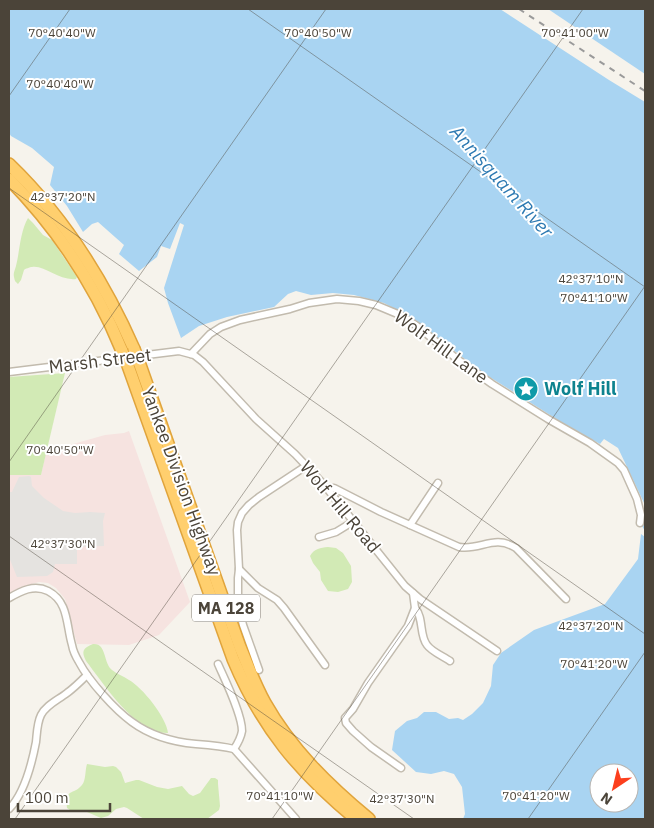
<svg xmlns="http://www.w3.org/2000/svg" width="654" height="828" font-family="'IBM Plex Sans',sans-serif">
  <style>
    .medical { fill: #f6e3e0 }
    .green { fill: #d2eab5 }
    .parking { fill: #e5e3e0 }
    .water { fill: #a9d4f2; fill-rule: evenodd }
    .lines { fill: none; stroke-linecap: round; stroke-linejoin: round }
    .minor-casing { stroke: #c2bbae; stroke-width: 9 }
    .motorway-casing { stroke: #e0a43c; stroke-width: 14 }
    .minor { stroke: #fff; stroke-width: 6 }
    .motorway { stroke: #ffcf6e; stroke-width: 11 }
    .rail { stroke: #9a9a9a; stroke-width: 2; stroke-dasharray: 6 6; stroke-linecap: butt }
    .motorway-bridge-casing { stroke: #e0a43c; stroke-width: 14; stroke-linecap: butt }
    .motorway-bridge { stroke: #ffcf6e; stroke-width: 11 }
    .ticks { fill: none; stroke: #4b4439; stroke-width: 1; stroke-opacity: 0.45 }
    .labels { text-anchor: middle; stroke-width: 4; stroke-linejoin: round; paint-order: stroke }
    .shield { fill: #fff; stroke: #817c74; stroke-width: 1 }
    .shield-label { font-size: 16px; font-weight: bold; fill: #4b4439 }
    .street-label { font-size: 18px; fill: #4b4439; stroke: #fff }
    .culture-label { font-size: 18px; font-weight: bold; fill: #0d838f; stroke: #fff; text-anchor: start }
    .water-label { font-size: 19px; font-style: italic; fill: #2e7ab2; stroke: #fff }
    .ticks-label { font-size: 12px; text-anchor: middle; fill: #4b4439; stroke: #fff; stroke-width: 4; stroke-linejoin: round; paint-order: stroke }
  </style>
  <rect width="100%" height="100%" fill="#f6f3ec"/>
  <!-- medical -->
  <path class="medical" d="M129 431 190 602 159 635 129 645 77 644 65 599 56 588 48 583 39 582 21 587 9 593V475H41L47 448H59L105 435 124 433Z"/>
  <!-- green -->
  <g class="green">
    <path d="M28 218 33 223 43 235 52 240 77 277 76 279C59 281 45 265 32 267 30 267 25 269 24 270L21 280 18 284C15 281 15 282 14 277 13 273 15 270 16 266 20 250 20 232 28 218Z"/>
    <path d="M65 373 41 475H9V377Z"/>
    <path d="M328 547 336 548 343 553 351 566 352 582 348 589 338 592 328 591 321 580 320 572 313 563 310 556C315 548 320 548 328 547Z"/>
    <path d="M93 644C107 643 103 663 112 670 117 674 123 676 129 680 142 687 167 718 168 733 135 734 104 684 86 661 81 651 83 648 93 644Z"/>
    <path d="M87 764 105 767 113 766 116 767 121 772 125 783 136 780H139L157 787 168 789 182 786 189 794 193 796 200 793 211 778H215L218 780V784L220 806 219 810 207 819H144L127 808 124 807 116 809 108 816 101 818 87 812H73L67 808C65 787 73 796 82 785 86 780 85 770 87 764Z"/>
  </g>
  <!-- parking -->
  <path class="parking" d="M29 476 31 477 32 486 44 498 63 511 75 513 90 512 105 513 103 521 104 546 77 547V564H55L53 572 47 576 17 577 9 557V492H12L19 477Z"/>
  <!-- water -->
  <g class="water">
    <path d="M9 9H500L609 80 645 102V531L642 526 645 514V505L618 448 604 439 600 444 558 420 480 371 414 319 384 303 354 295 333 293 311 295 296 291 288 294 274 307 227 317 199 326 181 338 168 303 164 288 184 225 180 223 170 249 161 246 157 257 139 271 119 254 124 245 98 222 92 224 83 232 67 206 50 185 54 167 32 148 11 136 9 133Z"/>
    <path d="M548 9H645V74Z"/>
    <path d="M641 534 645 537V819H463L465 814 462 787 454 774 444 771 431 774 416 772 392 750 395 731 407 721 417 718 424 712H436L449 719 458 718 463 720 472 714 483 703 491 686 493 665 501 653 534 630 605 604 638 559ZM599 773H629V803H599Z"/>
  </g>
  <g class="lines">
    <defs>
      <g id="minor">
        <path d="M191 354 210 334 221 327 240 320 290 309 309 303 337 299 359 301 376 305 400 315 417 326 457 359 492 384 548 419 590 443 618 463 624 470 637 499 641 515 640 523"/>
        <path d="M9 372 179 351 194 355 203 362 256 419 295 454 315 475 325 486 405 586 420 599 497 651"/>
        <path d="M328 489 334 488 338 490 381 512 459 547C480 551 494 534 516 548L566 599"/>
        <path d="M410 525 438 483"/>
        <path d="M319 537 336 532 354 521"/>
        <path d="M239 569 258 588 277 600 284 608 325 665"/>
        <path d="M9 598C21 591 34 584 48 591 69 602 66 625 72 645 73 651 76 657 79 662 89 681 115 710 132 722 151 736 173 742 196 744 209 745 222 746 234 749"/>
        <path d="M415 608C424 618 419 635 427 645 432 652 443 656 450 661"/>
        <path d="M218 664C225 680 242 714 242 731 241 737 238 743 234 749"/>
        <path d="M259 670 243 625 238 605V578L239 569 237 530 238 522 242 513 249 505 259 497 306 466"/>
        <path d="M234 749 296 819"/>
        <path d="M401 768 371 747 353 731 346 723 345 718 353 709 368 683 408 626 415 608 413 593"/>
        <path d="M9 809C24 794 32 763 36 742 37 733 37 723 41 715 46 705 58 700 67 693 74 688 81 681 87 675"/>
      </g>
      <g id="motorway">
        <path d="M9 164C63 216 104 281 134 349"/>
        <path d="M9 179C57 228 96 287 122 351"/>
        <path d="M139 362 240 647C248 666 255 685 265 703 291 749 328 785 369 819"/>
        <path d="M127 363 233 659C262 728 299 772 356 819"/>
      </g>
    </defs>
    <!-- minor casing -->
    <use href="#minor" class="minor-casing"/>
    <!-- motorway casing -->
    <use href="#motorway" class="motorway-casing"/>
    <!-- minor -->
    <use href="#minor" class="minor"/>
    <!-- motorway -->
    <use href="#motorway" class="motorway"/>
    <!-- rail -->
    <path class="rail" d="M519 9 645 91"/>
    <defs>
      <g id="motorway-bridge">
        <path d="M134 349 139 362"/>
        <path d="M122 351 127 363"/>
      </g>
    </defs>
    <!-- motorway-bridge casing -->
    <use href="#motorway-bridge" class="motorway-bridge-casing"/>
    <!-- motorway-bridge -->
    <use href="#motorway-bridge" class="motorway-bridge"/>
  </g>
  <!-- ticks -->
  <path class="ticks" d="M248 9 645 287M9 96 70 9M9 188 645 634M9 462 326 9M9 536 414 819M15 819 583 9M272 819 645 286M528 819 645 652"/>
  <!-- icons -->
  <defs>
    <symbol id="sight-disc" viewBox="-11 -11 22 22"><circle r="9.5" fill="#0f9aa8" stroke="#fff"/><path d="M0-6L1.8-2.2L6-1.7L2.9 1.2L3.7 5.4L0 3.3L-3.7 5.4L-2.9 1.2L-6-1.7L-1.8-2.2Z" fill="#fff"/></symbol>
  </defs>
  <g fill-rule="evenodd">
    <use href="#sight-disc" x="512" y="375" width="28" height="28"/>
  </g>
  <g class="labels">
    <!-- shield labels -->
    <rect class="shield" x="192" y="594.5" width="68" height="27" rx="4"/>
    <g class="shield-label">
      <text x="226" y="614">MA 128</text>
    </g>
    <!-- street labels -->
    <g class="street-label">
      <text transform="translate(441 347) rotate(36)" y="6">Wolf Hill Lane</text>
      <text transform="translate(100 361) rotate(-7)" y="6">Marsh Street</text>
      <text transform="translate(181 481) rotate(70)" y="6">Yankee Division Highway</text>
      <text transform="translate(340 507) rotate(50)" y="6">Wolf Hill Road</text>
    </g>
    <!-- culture labels -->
    <g class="culture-label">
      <text x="544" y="395">Wolf Hill</text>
    </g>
    <!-- water labels -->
    <g class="water-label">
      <text transform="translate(502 181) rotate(48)" y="7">Annisquam River</text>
    </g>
  </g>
  <g class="ticks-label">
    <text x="62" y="37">70°40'40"W</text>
    <text x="318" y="37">70°40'50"W</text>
    <text x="575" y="37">70°41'00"W</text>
    <text x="60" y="88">70°40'40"W</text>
    <text x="63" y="201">42°37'20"N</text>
    <text x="591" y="283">42°37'10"N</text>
    <text x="594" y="302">70°41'10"W</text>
    <text x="60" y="454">70°40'50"W</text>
    <text x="63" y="548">42°37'30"N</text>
    <text x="591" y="630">42°37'20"N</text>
    <text x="594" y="668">70°41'20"W</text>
    <text x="280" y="800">70°41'10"W</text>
    <text x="536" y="800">70°41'20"W</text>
    <text x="402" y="803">42°37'30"N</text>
  </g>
  <!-- border -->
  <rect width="654" height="828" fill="none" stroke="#4b4439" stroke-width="20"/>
  <!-- north arrow -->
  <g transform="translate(614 788) rotate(215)"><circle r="24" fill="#ffffff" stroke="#b7b4b0"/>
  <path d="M0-4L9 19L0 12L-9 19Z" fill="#fc3f1d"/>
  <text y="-8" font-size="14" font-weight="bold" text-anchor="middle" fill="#4b4439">N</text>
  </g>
  <!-- scale -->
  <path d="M18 803v8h92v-8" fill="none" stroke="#4b4439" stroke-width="2.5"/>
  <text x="25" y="803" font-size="15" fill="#4b4439" stroke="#ffffff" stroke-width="4" paint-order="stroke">100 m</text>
</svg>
